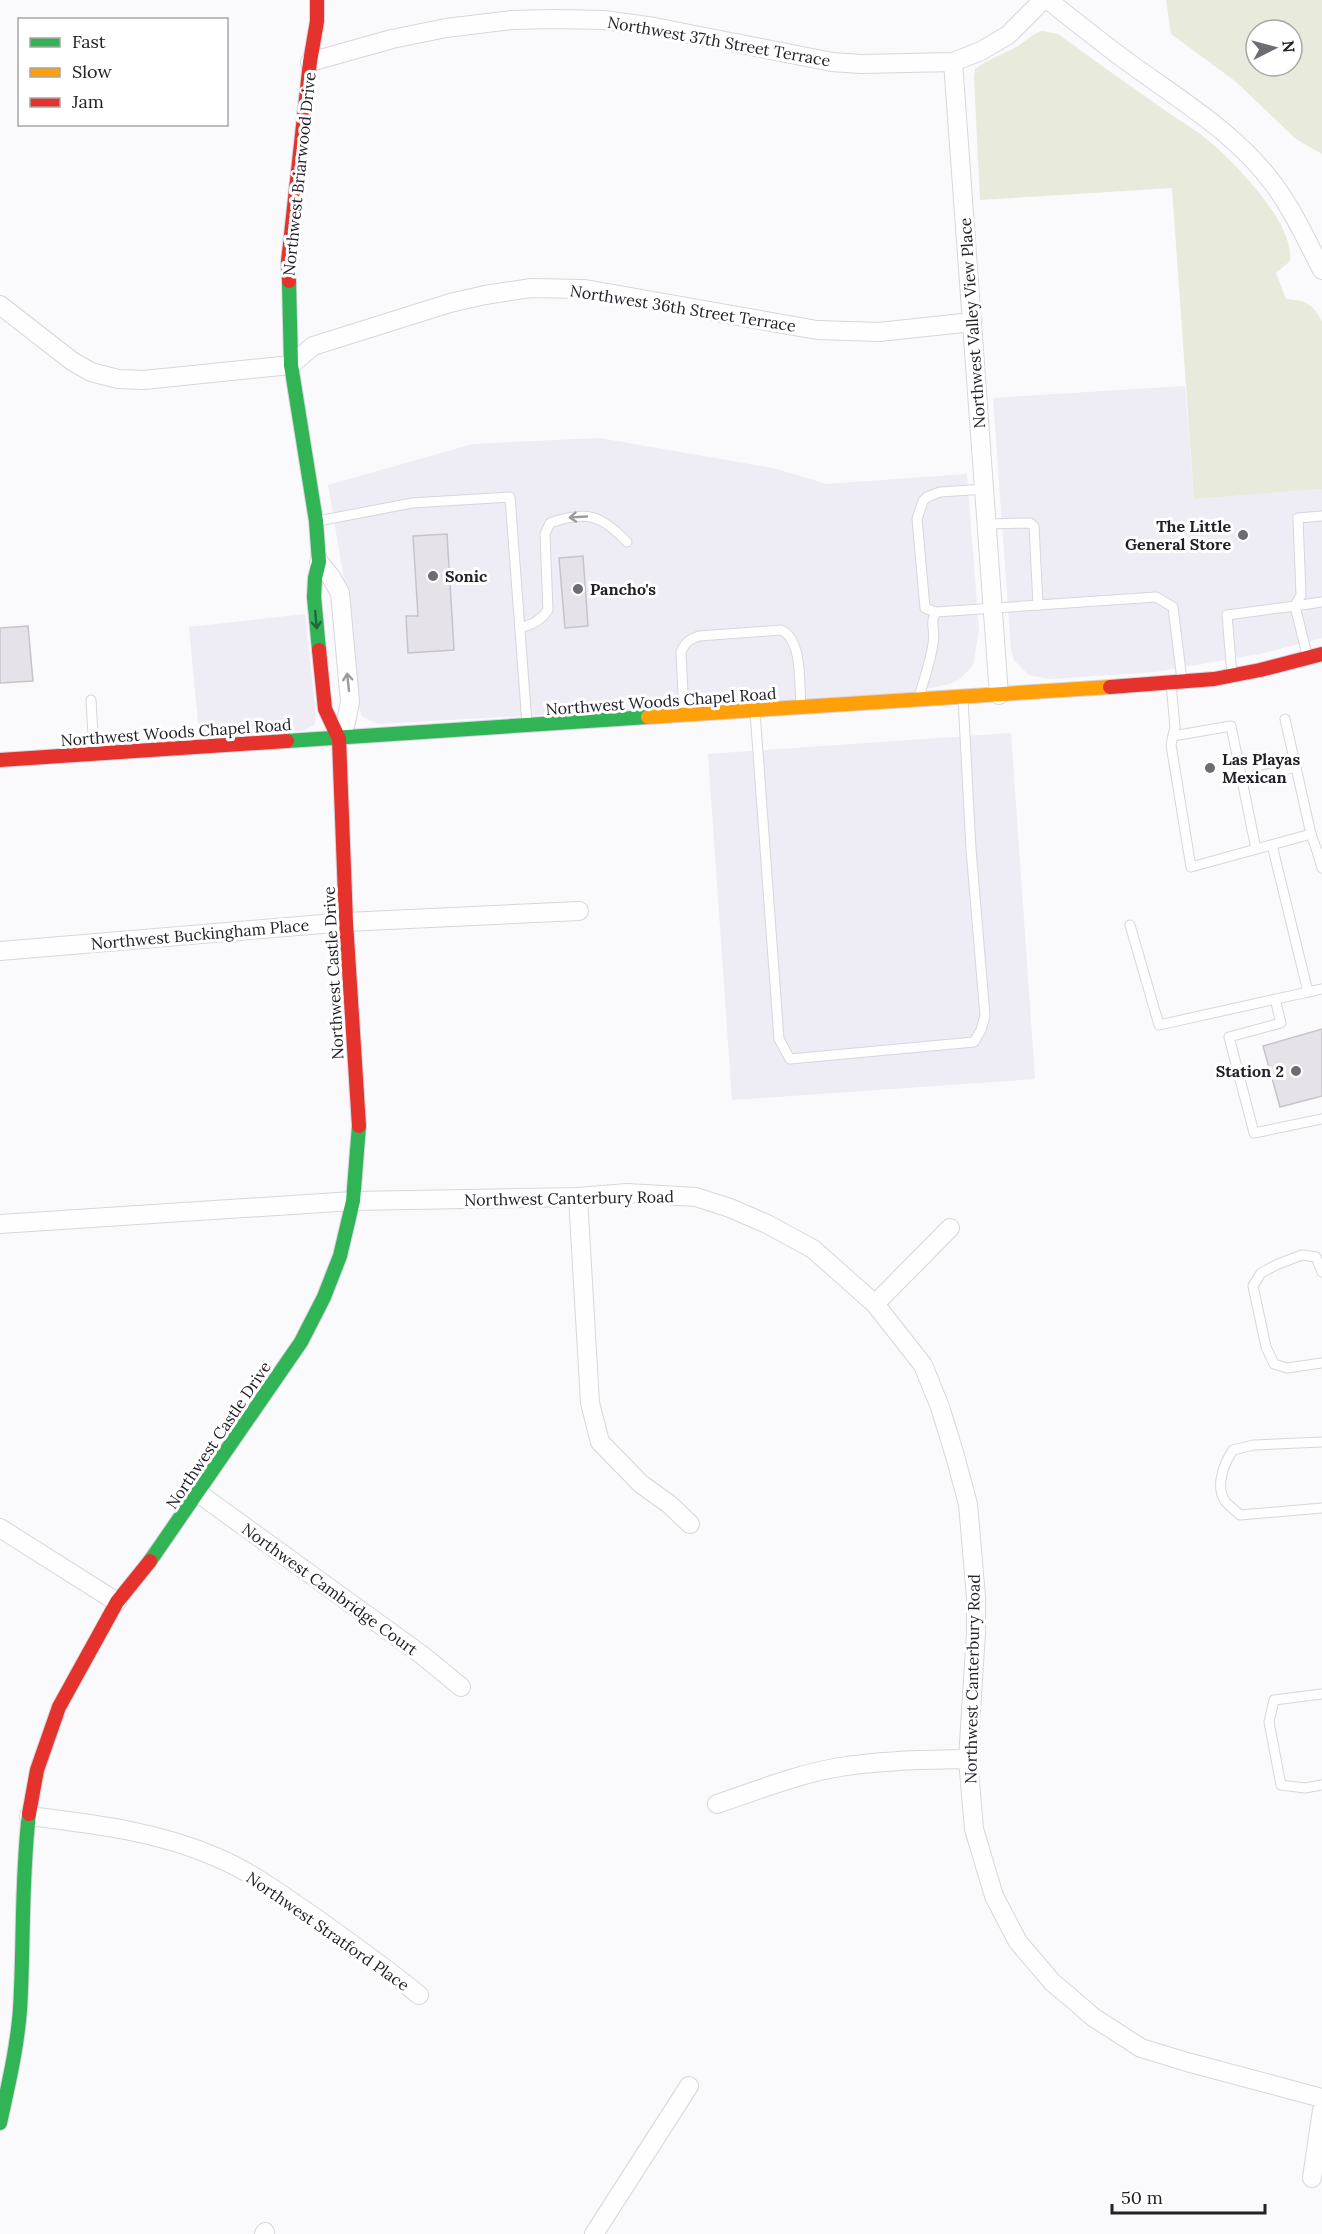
<svg xmlns="http://www.w3.org/2000/svg" width="1322" height="2234" font-family="Lora,serif">
  <style>
    .built { fill: #eeecf4 }
    .green { fill: #e8eadb; fill-rule: evenodd }
    .building { fill: #e5e2e9; stroke: #c6c4ca; stroke-width: 1.5 }
    .lines { fill: none; stroke-linecap: round; stroke-linejoin: round }
    .lane-casing { stroke: #d8d6dc; stroke-width: 11 }
    .street-casing { stroke: #d8d6dc; stroke-width: 20 }
    .fast-casing { stroke: #d8d6dc; stroke-width: 16 }
    .slow-casing { stroke: #d8d6dc; stroke-width: 16 }
    .jam-casing { stroke: #d8d6dc; stroke-width: 16 }
    .lane { stroke: #fefeff; stroke-width: 9 }
    .street { stroke: #fefeff; stroke-width: 18 }
    .fast { stroke: #30b455; stroke-width: 14 }
    .slow { stroke: #ff9f0a; stroke-width: 14 }
    .jam { stroke: #e5322d; stroke-width: 14 }
    .oneway { stroke: #9b9a9f }
    .oneway2 { stroke: #29633d }
    .poi-dot { fill: #6e6c73; stroke: #fff; stroke-width: 2 }
    .labels { text-anchor: middle; stroke-width: 6; stroke-linejoin: round; paint-order: stroke }
    .street-label { font-size: 16px; fill: #232029; stroke: #fff }
    .poi-label { font-size: 16px; font-weight: bold; fill: #232029; stroke: #fff; text-anchor: start }
  </style>
  <rect width="100%" height="100%" fill="#faf9fc"/>
  <!-- built -->
  <g class="built">
    <path d="M1185 386 1194 499 1322 489V638L1259 654 1155 672 1050 679 1029 675 1014 660 1011 650 993 398Z"/>
    <path d="M599 438 773 468 827 484 967 474 979 630 973 665 961 678 950 684 896 695 378 724 362 716 359 707 352 626 328 485 473 444Z"/>
    <path d="M305 614 316 715 315 724 303 731 199 734 189 627Z"/>
    <path d="M1011 733 1035 1079 732 1100 708 754Z"/>
  </g>
  <!-- green -->
  <g class="green">
    <path d="M1166 0H1322V154L1296 139 1235 81 1171 34ZM1256 30H1292V66H1256Z"/>
    <path d="M1042 31 1058 34C1094 60 1130 86 1166 111 1183 123 1203 134 1218 149 1243 172 1294 225 1290 261L1276 273 1286 299C1306 301 1311 302 1322 321V489L1194 499 1172 188 980 200 974 78 975 69C988 59 1004 54 1018 46 1027 40 1032 34 1042 31Z"/>
  </g>
  <!-- building -->
  <g class="building">
    <path d="M447 534 454 650 408 653 406 616H418L413 536Z"/>
    <path d="M583 556 588 626 565 628 559 558Z"/>
    <path d="M28 626 33 681 0 683V628Z"/>
    <path d="M1322 1029V1096L1280 1107 1263 1046Z"/>
  </g>
  <g class="lines">
    <defs>
      <g id="lane">
        <path d="M985 489 940 492 927 497 923 501 917 519 925 608 936 612 1156 597 1173 607 1182 680"/>
        <path d="M318 521 412 503 510 497 527 724"/>
        <path d="M987 524 1030 523 1034 526 1038 605"/>
        <path d="M520 628C533 624 540 621 548 610L545 534 550 523C587 510 601 515 627 542"/>
        <path d="M1308 659 1295 606 1322 602"/>
        <path d="M1232 675 1227 615 1295 606 1301 595 1298 518 1322 516"/>
        <path d="M1171 683 1175 727 1171 745 1191 867 1311 834 1285 719"/>
        <path d="M918 699C924 681 930 663 933 644 936 631 929 623 936 612"/>
        <path d="M91 700 94 752"/>
        <path d="M755 712 779 1039 790 1059 974 1042 981 1030 985 1016 971 849 963 698"/>
        <path d="M684 714 681 652C685 642 690 639 699 636L781 630C803 639 799 686 801 707"/>
        <path d="M1173 736 1231 726 1256 849"/>
        <path d="M1242 780 1296 767"/>
        <path d="M1311 834 1318 854 1322 853"/>
        <path d="M1272 845 1308 992 1322 989"/>
        <path d="M1318 854 1322 868"/>
        <path d="M1130 925 1159 1025 1308 992"/>
        <path d="M1275 999 1281 1023 1229 1037 1254 1133 1322 1119"/>
        <path d="M1322 1272 1316 1257 1302 1255 1278 1264 1261 1273 1253 1286 1266 1347 1274 1364 1287 1368 1322 1363"/>
        <path d="M1322 1442 1254 1445 1233 1450C1224 1463 1215 1486 1225 1501 1229 1506 1235 1510 1240 1515L1322 1508"/>
        <path d="M1322 1694 1274 1700 1269 1722 1281 1785 1305 1788 1322 1785"/>
      </g>
      <g id="street">
        <path d="M1048 0C1076 22 1103 44 1132 65 1182 101 1238 135 1275 186 1294 212 1307 241 1322 270"/>
        <path d="M310 62 392 39 446 28 512 20 554 19 604 20 654 27 832 62 861 64 953 62 981 51 1008 35 1043 0"/>
        <path d="M953 62 999 695"/>
        <path d="M0 305 72 361 91 372 118 379 144 380 291 365 313 346 450 303 485 295 531 288 585 289 817 330 879 332 972 322"/>
        <path d="M319 562 331 577 340 593 350 702 346 722 339 739"/>
        <path d="M0 951 346 922 579 911"/>
        <path d="M578 1197 590 1403 600 1442 641 1484 669 1504 690 1524"/>
        <path d="M0 1224 353 1201 578 1197 627 1193 696 1197 730 1208 767 1224 813 1249 875 1304 923 1365 940 1407 955 1456 968 1504 976 1597V1632L968 1759 974 1829 994 1896 1018 1942 1053 1983 1070 1997 1093 2017 1141 2048 1187 2062 1322 2098"/>
        <path d="M875 1304 950 1228"/>
        <path d="M198 1493 422 1655 461 1687"/>
        <path d="M0 1528 117 1602"/>
        <path d="M717 1804C758 1790 798 1774 840 1767 883 1760 926 1760 968 1759"/>
        <path d="M29 1816C93 1824 156 1831 216 1857 250 1871 282 1895 313 1916 349 1942 385 1967 419 1995"/>
        <path d="M1312 2178 1322 2110"/>
        <path d="M264 2234 265 2232"/>
        <path d="M594 2234 689 2086"/>
      </g>
      <g id="fast">
        <path d="M289 281 291 365 316 521 319 562 315 578 314 597 319 650"/>
        <path d="M287 741 648 717"/>
        <path d="M150 1561 301 1342 324 1297 340 1256 353 1201 359 1126"/>
        <path d="M0 2123C8 2086 17 2049 20 2010 24 1945 21 1879 29 1814"/>
      </g>
      <path id="slow" d="M648 717 1110 687"/>
      <g id="jam">
        <path d="M289 281 288 262 310 62 317 21V0"/>
        <path d="M319 650 325 709 339 739 346 922 359 1126"/>
        <path d="M1110 687 1214 679 1260 670 1322 654"/>
        <path d="M0 760 287 741"/>
        <path d="M29 1814 37 1770 59 1707 117 1602 150 1561"/>
      </g>
    </defs>
    <!-- lane casing -->
    <use href="#lane" class="lane-casing"/>
    <!-- street casing -->
    <use href="#street" class="street-casing"/>
    <!-- fast casing -->
    <use href="#fast" class="fast-casing"/>
    <!-- slow casing -->
    <use href="#slow" class="slow-casing"/>
    <!-- jam casing -->
    <use href="#jam" class="jam-casing"/>
    <!-- lane -->
    <use href="#lane" class="lane"/>
    <!-- street -->
    <use href="#street" class="street"/>
    <!-- fast -->
    <use href="#fast" class="fast"/>
    <!-- slow -->
    <use href="#slow" class="slow"/>
    <!-- jam -->
    <use href="#jam" class="jam"/>
  </g>
  <!-- one-way arrows -->
  <defs><path id="oneway-shaft" d="M-6 0H5M1.5-3L5.5 0L1.5 3" fill="none" stroke-width="1.6" stroke-linecap="round" stroke-linejoin="round" transform="scale(1.5)"/></defs>
  <g class="oneway">
    <use href="#oneway-shaft" transform="translate(578 517) rotate(177)"/>
    <use href="#oneway-shaft" transform="translate(348 682) rotate(-96)"/>
  </g>
  <use class="oneway2" href="#oneway-shaft" transform="translate(316 620) rotate(85)"/>
  <!-- markers -->
  <g class="poi-dot">
    <circle cx="1243" cy="535" r="6"/>
    <circle cx="433" cy="576" r="6"/>
    <circle cx="578" cy="589" r="6"/>
    <circle cx="1210" cy="768" r="6"/>
    <circle cx="1296" cy="1071" r="6"/>
  </g>
  <g class="labels">
    <!-- street labels -->
    <g class="street-label">
      <text transform="translate(719 41) rotate(10)" y="6">Northwest 37th Street Terrace</text>
      <text transform="translate(299 174) rotate(-84)" y="6">Northwest Briarwood Drive</text>
      <text transform="translate(683 308) rotate(9)" y="6">Northwest 36th Street Terrace</text>
      <text transform="translate(972 323) rotate(-94)" y="6">Northwest Valley View Place</text>
      <text transform="translate(661 701) rotate(-4)" y="6">Northwest Woods Chapel Road</text>
      <text transform="translate(176 732) rotate(-4)" y="6">Northwest Woods Chapel Road</text>
      <text transform="translate(200 934) rotate(-5)" y="6">Northwest Buckingham Place</text>
      <text transform="translate(333 973) rotate(-93)" y="6">Northwest Castle Drive</text>
      <text transform="translate(569 1198) rotate(-1)" y="6">Northwest Canterbury Road</text>
      <text transform="translate(218 1435) rotate(-56)" y="6">Northwest Castle Drive</text>
      <text transform="translate(330 1589) rotate(36)" y="6">Northwest Cambridge Court</text>
      <text transform="translate(972 1679) rotate(-89)" y="6">Northwest Canterbury Road</text>
      <text transform="translate(328 1931) rotate(35)" y="6">Northwest Stratford Place</text>
    </g>
    <!-- poi labels -->
    <g class="poi-label">
      <text x="1231" y="532" text-anchor="end">The Little<tspan x="1231" dy="18">General Store</tspan></text>
      <text x="445" y="582">Sonic</text>
      <text x="590" y="595">Pancho's</text>
      <text x="1222" y="765">Las Playas<tspan x="1222" dy="18">Mexican</tspan></text>
      <text x="1284" y="1077" text-anchor="end">Station 2</text>
    </g>
  </g>
  <!-- legend -->
  <rect x="18" y="18" width="210" height="108" fill="#ffffff" stroke="#a7a6a9" stroke-width="1.5"/>
  <rect x="30" y="38" width="30" height="9" fill="#30b455" stroke="#a7a6a9" stroke-width="1.5"/>
  <text x="72" y="48" font-size="18" fill="#232029">Fast</text>
  <rect x="30" y="68" width="30" height="9" fill="#ff9f0a" stroke="#a7a6a9" stroke-width="1.5"/>
  <text x="72" y="78" font-size="18" fill="#232029">Slow</text>
  <rect x="30" y="98" width="30" height="9" fill="#e5322d" stroke="#a7a6a9" stroke-width="1.5"/>
  <text x="72" y="108" font-size="18" fill="#232029">Jam</text>
  <!-- north arrow -->
  <g transform="translate(1274 48) rotate(84)"><circle r="28" fill="#ffffff" stroke="#a7a6a9" stroke-width="1.5"/>
  <path d="M0-4.5L10 22L0 15L-10 22Z" fill="#6e6c73"/>
  <text y="-9" font-size="16" font-weight="bold" text-anchor="middle" fill="#232029">N</text>
  </g>
  <!-- scale -->
  <path d="M1112 2204v9h153v-9" fill="none" stroke="#232029" stroke-width="3"/>
  <text x="1121" y="2204" font-size="18" fill="#232029" stroke="#ffffff" stroke-width="4.5" paint-order="stroke">50 m</text>
</svg>
